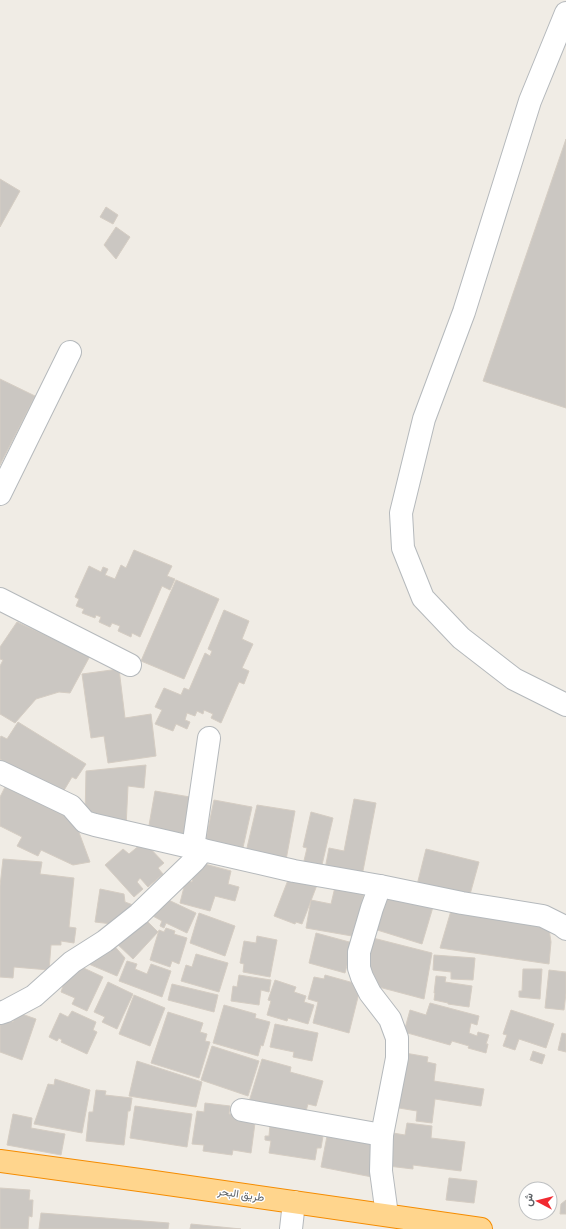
<svg xmlns="http://www.w3.org/2000/svg" width="566" height="1229" font-family="'Titillium Web',Vazirmatn,sans-serif">
  <style>
    .building { fill: #cbc7c2; stroke: #d5cdc3 }
    .lines { fill: none; stroke-linecap: round; stroke-linejoin: round }
    .minor-casing { stroke: #b5b9bc; stroke-width: 24 }
    .highway-casing { stroke: #f58c00; stroke-width: 24 }
    .minor { stroke: #fff; stroke-width: 22 }
    .highway { stroke: #ffd58d; stroke-width: 22 }
    .labels { text-anchor: middle; stroke-width: 3; stroke-linejoin: round; paint-order: stroke }
    .street-label { font-size: 11px; fill: #5d6266; stroke: #fff }
  </style>
  <rect width="100%" height="100%" fill="#f0ece5"/>
  <!-- building -->
  <g class="building">
    <path d="M566 139V408L483 381Z"/>
    <path d="M0 179 20 191 0 227Z"/>
    <path d="M106 207 118 215 113 224 100 217Z"/>
    <path d="M116 227 130 237 116 259 104 245Z"/>
    <path d="M0 379 35 396 0 465Z"/>
    <path d="M134 550 172 566 167 576 175 579 170 590 162 586 140 637 132 633 131 637 118 631 120 626 112 623 110 627 99 622 101 617 96 615 95 618 82 613 84 609 76 606 79 599 75 597 89 566 101 572 103 567 108 569 105 575 115 579 121 565 126 568Z"/>
    <path d="M176 580 219 599 184 679 141 661Z"/>
    <path d="M224 610 249 621 242 639 253 644 242 668 249 671 244 684 239 682 221 723 211 718 213 714 204 710 203 714 197 711 195 716 187 713 185 720 190 722 187 729 176 724 173 731 155 724 162 710 155 707 164 688 181 695 184 688 189 690 205 653 210 656 212 651 208 649Z"/>
    <path d="M17 622 90 656 70 693 59 692 36 699 15 723 0 714V666L3 660 0 659V647Z"/>
    <path d="M119 669 125 718 151 714 156 756 108 763 104 736 91 738 82 674Z"/>
    <path d="M18 722 86 764 76 779 72 777 60 797 0 759V738L1 736 7 739Z"/>
    <path d="M146 765 144 788 128 786 126 827 85 818 86 771Z"/>
    <path d="M5 787 74 819 90 862 73 865 41 850 38 856 17 846 22 837 0 826V797Z"/>
    <path d="M155 791 190 797 183 838 148 831Z"/>
    <path d="M354 799 376 803 362 876 325 869 329 848 344 851Z"/>
    <path d="M214 800 252 807 242 852 205 844Z"/>
    <path d="M257 805 295 811 286 860 246 852Z"/>
    <path d="M311 812 333 818 321 869 303 865 307 848 303 847Z"/>
    <path d="M141 844 144 848 147 845 164 863 158 868 163 874 148 887 140 878 137 882 143 889 134 897 105 865 123 849 129 854Z"/>
    <path d="M426 849 479 862 469 898 417 885Z"/>
    <path d="M3 859 42 862 40 874 74 878 69 927 76 928 74 943 61 941V945H51L49 970 14 967 13 978 0 977V886Z"/>
    <path d="M197 862 231 871 228 884 239 887 235 901 215 896 210 911 180 903 184 887 181 886 183 880 192 882Z"/>
    <path d="M290 875 317 885 302 924 296 922 295 924 274 916Z"/>
    <path d="M335 887 364 893 357 928H354L352 936 306 928 311 900 331 904Z"/>
    <path d="M100 889 124 894 125 902 133 905 121 925 95 922Z"/>
    <path d="M385 893 433 907 422 944 374 929Z"/>
    <path d="M160 896 196 913 187 933 166 923 164 928 160 926 162 921 151 915Z"/>
    <path d="M453 904 536 920 549 929 551 942 549 964 440 948Z"/>
    <path d="M199 913 235 926 225 956 190 943Z"/>
    <path d="M141 915 158 932 133 959 115 942Z"/>
    <path d="M166 928 175 931 174 934 187 938 179 964 172 961 170 967 150 960 159 930 164 932Z"/>
    <path d="M316 933 353 943 345 973 309 963Z"/>
    <path d="M257 936 277 940 270 977 243 972 244 964 240 963 244 941 256 943Z"/>
    <path d="M369 937 432 953 424 999 375 986 365 965Z"/>
    <path d="M110 941 125 958 117 976 84 962Z"/>
    <path d="M196 954 228 963 219 992 181 981 186 965 192 967Z"/>
    <path d="M434 955 475 958 473 980 451 979V972L433 970Z"/>
    <path d="M127 961 137 964 135 969 147 974 151 964 171 971 162 997 119 981Z"/>
    <path d="M75 964 103 977 87 1011 72 1004 75 998 61 992 63 986 60 985Z"/>
    <path d="M523 969H542L540 999 519 997V991H522Z"/>
    <path d="M549 970 566 972V993L564 1010 545 1008Z"/>
    <path d="M239 975 271 980 269 992 261 990 259 1005 231 1001 233 986 237 987Z"/>
    <path d="M325 975 361 985 349 1033 313 1023 318 1002 308 999 314 977 324 979Z"/>
    <path d="M436 976 446 977 445 982 472 986 469 1007 448 1004V1003L434 1000 435 993H434Z"/>
    <path d="M275 980 296 987 294 992 306 996 304 1002 314 1005 308 1024 288 1018 287 1021 267 1015 271 1001 268 1000Z"/>
    <path d="M108 982 133 994 117 1029 102 1022 105 1017 94 1012Z"/>
    <path d="M172 984 218 995 214 1012 168 1000Z"/>
    <path d="M134 995 165 1008 150 1046 119 1034Z"/>
    <path d="M430 1003 479 1016 477 1025 471 1023 469 1033 477 1036 478 1032 489 1035 486 1044H488L486 1053 468 1048 469 1046 452 1041 450 1045 404 1032 410 1010 426 1015Z"/>
    <path d="M224 1005 256 1014 255 1018 270 1022 263 1046 261 1045 258 1056 213 1043Z"/>
    <path d="M511 1010 554 1024 546 1048 519 1039 515 1050 503 1046 507 1035 503 1034Z"/>
    <path d="M72 1011 96 1022 93 1030 97 1032 87 1054 61 1042 62 1040 59 1038 57 1041 49 1037 60 1013 68 1017Z"/>
    <path d="M16 1012 36 1019 22 1060 0 1052V1017L13 1022Z"/>
    <path d="M168 1012 203 1023 200 1032 207 1034 205 1041 210 1042 199 1078 151 1063Z"/>
    <path d="M275 1024 318 1033 312 1061 293 1057 294 1052 270 1047Z"/>
    <path d="M562 1033 566 1034V1052L558 1050Z"/>
    <path d="M212 1046 259 1061 248 1096 201 1080Z"/>
    <path d="M533 1051 545 1055 542 1064 530 1060Z"/>
    <path d="M405 1053 428 1057 427 1062 436 1064 434 1081 484 1089 481 1106 435 1099 432 1123 416 1121 417 1111 399 1108 400 1104H396Z"/>
    <path d="M262 1059 291 1067 290 1072 323 1081 316 1106 308 1104 304 1118 248 1105Z"/>
    <path d="M137 1061 202 1082 196 1107 129 1096Z"/>
    <path d="M55 1079 90 1090 82 1133 34 1124 48 1084 54 1085Z"/>
    <path d="M96 1090 106 1091 105 1095 132 1098 130 1111H128L124 1145 86 1141 89 1112H93Z"/>
    <path d="M205 1103 230 1106 229 1114 254 1117 255 1123 251 1153 233 1150 232 1155 203 1151 204 1145 192 1144 197 1111 204 1112Z"/>
    <path d="M135 1106 192 1114 187 1147 130 1138Z"/>
    <path d="M13 1114 32 1118 31 1128 65 1134 61 1155 7 1145Z"/>
    <path d="M407 1123 432 1126 431 1138 465 1142 461 1171 413 1165V1169L388 1166 387 1132 405 1135Z"/>
    <path d="M270 1125 308 1127 307 1133 323 1136 321 1148H317L315 1160 269 1153 271 1141 265 1140V1136H269Z"/>
    <path d="M328 1131 379 1141 372 1177 321 1167Z"/>
    <path d="M449 1178 477 1181 474 1203 446 1200Z"/>
    <path d="M0 1188 30 1190 29 1200H33L32 1217 29 1216 28 1229H0Z"/>
    <path d="M566 1200V1214H560L561 1204Z"/>
    <path d="M41 1213 169 1223 168 1229H39Z"/>
    <path d="M191 1224 241 1229H190Z"/>
  </g>
  <g class="lines">
    <defs>
      <g id="minor">
        <path d="M566 13 530 101 464 312 424 419 401 513 403 548 423 598 461 638 514 679 566 705"/>
        <path d="M0 494 70 352"/>
        <path d="M0 599 130 665"/>
        <path d="M0 772 71 806 85 822 95 825 203 850"/>
        <path d="M193 848 209 738"/>
        <path d="M0 1013 6 1011 34 996 72 962 105 941 139 914 195 860 203 850 294 871 380 886"/>
        <path d="M242 1110 382 1135"/>
        <path d="M387 1215 381 1171 382 1135 397 1058V1038L390 1019 370 993 362 977 359 968V952L372 908 380 886 462 903 543 916 561 925 566 929"/>
        <path d="M291 1229 294 1202"/>
      </g>
      <path id="highway" d="M0 1161 147 1181 481 1229"/>
    </defs>
    <!-- minor casing -->
    <use href="#minor" class="minor-casing"/>
    <!-- highway casing -->
    <use href="#highway" class="highway-casing"/>
    <!-- minor -->
    <use href="#minor" class="minor"/>
    <!-- highway -->
    <use href="#highway" class="highway"/>
  </g>
  <g class="labels">
    <!-- street labels -->
    <g class="street-label">
      <text transform="translate(241 1194) rotate(8)" y="4">طريق البحر</text>
    </g>
  </g>
  <!-- north arrow -->
  <g transform="translate(538 1201) rotate(277)"><circle r="19" fill="#ffffff" stroke="#bec0c2"/>
  <path d="M0-3L7 15L0 10L-7 15Z" fill="#f12a31"/>
  <text y="-6" font-size="11" font-weight="bold" text-anchor="middle" fill="#5d6266">ش</text>
  </g>
</svg>
